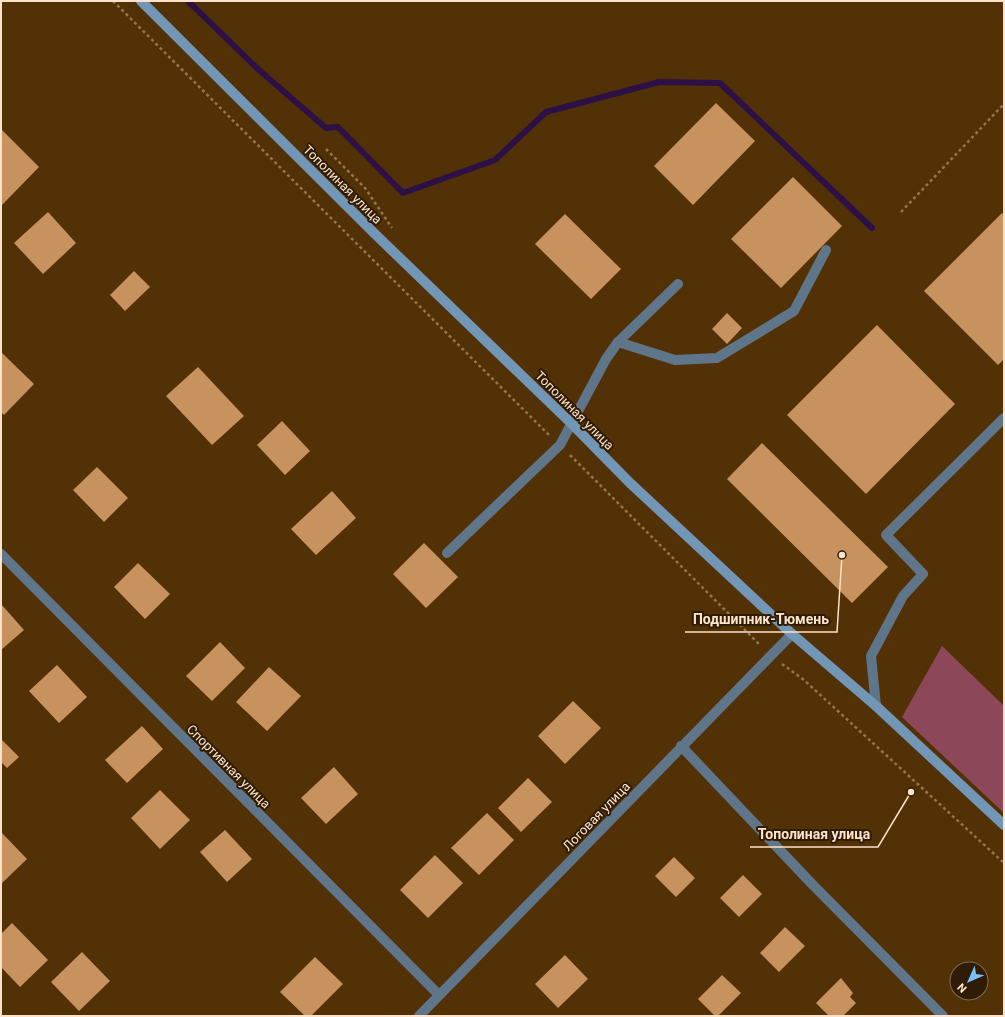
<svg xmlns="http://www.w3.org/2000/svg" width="1005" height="1017" font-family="Roboto,sans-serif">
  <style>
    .forest { fill: #8c4758 }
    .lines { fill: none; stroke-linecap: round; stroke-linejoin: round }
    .stream { stroke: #2d1146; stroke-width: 6 }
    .building { fill: #c7925d }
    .path { stroke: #947451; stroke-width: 2.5; stroke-dasharray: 3 3; stroke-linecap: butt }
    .service { stroke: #5f7589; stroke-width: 10 }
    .minor { stroke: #5f7589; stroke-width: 10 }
    .secondary { stroke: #7296b5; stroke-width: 10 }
    .labels { text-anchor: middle; stroke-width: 4; stroke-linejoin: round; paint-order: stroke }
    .street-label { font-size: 13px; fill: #fee2c9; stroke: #2f1c07 }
    .leader { fill: none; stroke: #fee2c9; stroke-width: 1.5 }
    .callout-dot { fill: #fee2c9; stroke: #2f1c07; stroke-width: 1.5 }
    .callout-label { font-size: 14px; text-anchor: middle; font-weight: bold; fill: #fee2c9; stroke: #2f1c07; stroke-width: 4; stroke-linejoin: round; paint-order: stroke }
  </style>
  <rect width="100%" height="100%" fill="#533107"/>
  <!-- forest -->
  <path class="forest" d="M942 646 1004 706V813L902 717Z"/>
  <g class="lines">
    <!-- stream -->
    <path class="stream" d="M188 1 259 70 326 128 338 127 403 193 495 160 546 112 659 82 720 83 872 228"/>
  </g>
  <!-- building -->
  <g class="building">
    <path d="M716 103 755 141 693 205 654 166Z"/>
    <path d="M1 129 39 167 1 206Z"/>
    <path d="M793 177 842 226 781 288 731 239Z"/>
    <path d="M48 212 76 243 43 274 14 243Z"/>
    <path d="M1002 213 1004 216V359L998 365 924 291Z"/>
    <path d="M565 214 621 269 591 299 535 244Z"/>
    <path d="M134 271 150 287 125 311 110 295Z"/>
    <path d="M727 313 742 328 727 344 712 329Z"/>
    <path d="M877 325 955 404 866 494 787 415Z"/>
    <path d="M1 352 34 384 4 415 1 412Z"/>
    <path d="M198 367 244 416 212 445 166 396Z"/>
    <path d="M282 421 310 451 285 475 257 445Z"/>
    <path d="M762 443 888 567 852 603 727 479Z"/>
    <path d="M97 467 128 498 104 522 73 490Z"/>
    <path d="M332 491 356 518 316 555 291 529Z"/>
    <path d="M424 543 458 577 426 608 393 574Z"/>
    <path d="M138 563 170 594 145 619 114 587Z"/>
    <path d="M1 604 24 630 1 650Z"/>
    <path d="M220 642 245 668 212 701 186 676Z"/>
    <path d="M57 665 87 697 59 723 29 691Z"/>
    <path d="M269 667 301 696 267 731 236 702Z"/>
    <path d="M573 701 601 728 565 764 538 736Z"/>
    <path d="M142 726 163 749 127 783 105 760Z"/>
    <path d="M1 739 19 757 7 768 1 762Z"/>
    <path d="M334 767 358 794 326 824 301 798Z"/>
    <path d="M528 778 552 802 521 832 498 808Z"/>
    <path d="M160 790 190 820 160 849 131 818Z"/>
    <path d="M487 813 514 840 479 875 451 848Z"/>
    <path d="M225 830 252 859 227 882 200 852Z"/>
    <path d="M1 832 27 859 1 884Z"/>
    <path d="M435 855 463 883 428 918 400 890Z"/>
    <path d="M674 857 695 878 676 897 655 876Z"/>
    <path d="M743 875 762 894 739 917 720 898Z"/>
    <path d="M12 923 48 960 20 987 1 967V934Z"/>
    <path d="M785 927 805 946 779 972 760 953Z"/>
    <path d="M82 952 110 981 79 1011 51 982Z"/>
    <path d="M565 955 588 979 558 1008 535 984Z"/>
    <path d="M315 957 343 984 311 1016H305L280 992Z"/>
    <path d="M722 975 741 993 718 1016H715L698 999Z"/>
    <path d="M841 978 853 993 850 997 856 1003 843 1016H829L816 1003Z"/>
  </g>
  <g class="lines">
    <!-- path -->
    <g class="path">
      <path d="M113 1 549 435"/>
      <path d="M326 149 365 188 392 228"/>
      <path d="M901 212 1004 104"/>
      <path d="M570 455 760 645"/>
      <path d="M782 664 804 680 1004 863"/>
    </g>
    <!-- service -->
    <g class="service">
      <path d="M618 342 675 360 717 358 794 311 826 250"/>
      <path d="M447 553 560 445 606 359 618 342 678 284"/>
      <path d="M876 706 871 656 903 596 923 574 886 535 1004 418"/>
    </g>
    <!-- minor -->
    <g class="minor">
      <path d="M1 554 439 995"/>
      <path d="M681 746 812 884 943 1016"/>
      <path d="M419 1016 792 634"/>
    </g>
    <!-- secondary -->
    <path class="secondary" d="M141 1 375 234 572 424 629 482 792 634 876 706 1004 825"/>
  </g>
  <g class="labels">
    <!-- street labels -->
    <g class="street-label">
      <text transform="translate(343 184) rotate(45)" y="5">Тополиная улица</text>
      <text transform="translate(575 410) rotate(45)" y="5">Тополиная улица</text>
      <text transform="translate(229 766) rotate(45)" y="5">Спортивная улица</text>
      <text transform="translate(596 816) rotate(-46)" y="5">Логовая улица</text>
    </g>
  </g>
  <!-- callouts -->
  <path class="leader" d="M842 555L837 632H685M911 792L878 847H750"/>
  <g class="callout-dot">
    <circle cx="842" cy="555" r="4"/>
    <circle cx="911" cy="792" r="4"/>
  </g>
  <g class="callout-label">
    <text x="761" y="624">Подшипник-Тюмень</text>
    <text x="814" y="839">Тополиная улица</text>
  </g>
  <!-- border -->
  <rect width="1005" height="1017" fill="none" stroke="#fee2c9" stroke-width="4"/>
  <!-- north arrow -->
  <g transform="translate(969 981) rotate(225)"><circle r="19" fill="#2f1c07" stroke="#826b55"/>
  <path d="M0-3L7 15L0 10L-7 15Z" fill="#7abff8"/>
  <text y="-6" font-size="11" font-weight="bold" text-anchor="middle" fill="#fee2c9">N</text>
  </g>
</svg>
